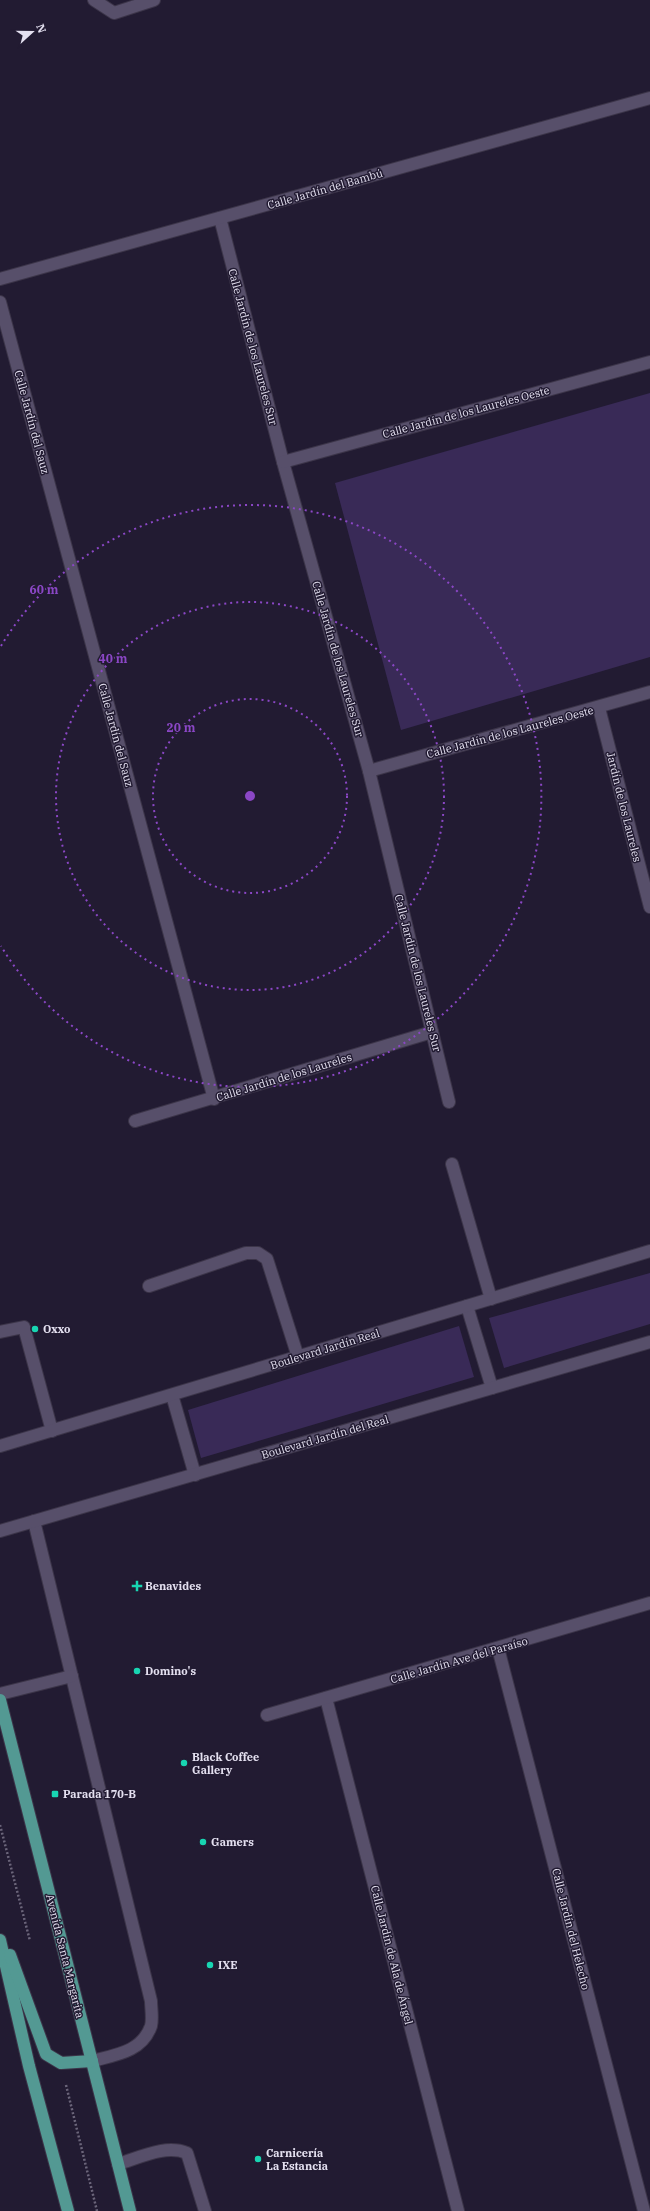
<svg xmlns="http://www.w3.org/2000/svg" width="650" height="2211" font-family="'IBM Plex Serif',serif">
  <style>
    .green { fill: #392a57 }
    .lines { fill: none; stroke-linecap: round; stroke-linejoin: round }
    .minor-casing { stroke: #3c3549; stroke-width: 14 }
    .major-casing { stroke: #3c3549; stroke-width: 14 }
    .path { stroke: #6b657a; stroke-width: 2.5; stroke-dasharray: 2 2; stroke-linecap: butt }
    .minor { stroke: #574f6a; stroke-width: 12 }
    .major { stroke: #539993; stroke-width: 12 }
    .ring { fill: none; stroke: #8b47c6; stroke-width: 2; stroke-dasharray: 2 4 }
    .poi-dot { fill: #18d5b2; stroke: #221b32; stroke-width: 1.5 }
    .labels { text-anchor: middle; stroke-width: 3; stroke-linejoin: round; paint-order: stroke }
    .street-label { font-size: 11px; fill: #e4e0f0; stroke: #221b32 }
    .poi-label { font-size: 11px; font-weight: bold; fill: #e4e0f0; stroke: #221b32; text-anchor: start }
    .centre { fill: #8b47c6; stroke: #221b32; stroke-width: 2 }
    .ring-label { font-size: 12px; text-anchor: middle; font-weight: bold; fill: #8b47c6; stroke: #221b32; stroke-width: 3; stroke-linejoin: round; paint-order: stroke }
  </style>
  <rect width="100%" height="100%" fill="#221b32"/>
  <!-- green -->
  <g class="green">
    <path d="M650 393V657L401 730 335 483Z"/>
    <path d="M650 1273V1324L504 1368 489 1318Z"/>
    <path d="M459 1326 474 1377 201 1458 188 1410Z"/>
  </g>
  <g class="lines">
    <defs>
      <g id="minor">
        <path d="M94 0 114 13 154 0"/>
        <path d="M220 218 283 462 369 771 449 1102"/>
        <path d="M0 279 650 98"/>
        <path d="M0 302 214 1099"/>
        <path d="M283 462 650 362"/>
        <path d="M599 708 650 907"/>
        <path d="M369 771 650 692"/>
        <path d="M135 1121 432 1032"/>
        <path d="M452 1164 491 1299"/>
        <path d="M149 1286 246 1253H258L267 1259 298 1357"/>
        <path d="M467 1306 492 1388"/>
        <path d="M0 1332 24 1327 52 1431"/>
        <path d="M172 1395 195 1475"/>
        <path d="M0 1446 650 1251"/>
        <path d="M34 1521 151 2001C151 2008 153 2019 151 2026 142 2052 115 2055 92 2061"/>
        <path d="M0 1531 650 1342"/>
        <path d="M498 1648 644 2211"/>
        <path d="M0 1694 72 1676"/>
        <path d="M326 1698 458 2211"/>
        <path d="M267 1715 650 1603"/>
        <path d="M118 2164C139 2158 165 2144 187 2153L205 2211"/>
      </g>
      <g id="major">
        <path d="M0 1700 130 2211"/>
        <path d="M0 1940 29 2066 68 2211"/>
        <path d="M10 1955 46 2054 61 2063 92 2061"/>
      </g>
    </defs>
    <!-- minor casing -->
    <use href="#minor" class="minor-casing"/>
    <!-- major casing -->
    <use href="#major" class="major-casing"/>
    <!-- path -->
    <g class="path">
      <path d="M0 1825 30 1941"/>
      <path d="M66 2085 97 2211"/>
    </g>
    <!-- minor -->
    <use href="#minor" class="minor"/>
    <!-- major -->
    <use href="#major" class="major"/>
  </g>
  <!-- distance rings -->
  <g class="ring">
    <circle cx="250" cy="796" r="97"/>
    <circle cx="250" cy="796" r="194"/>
    <path d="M1 646A291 291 0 1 1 1 946"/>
  </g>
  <!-- markers -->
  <g class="poi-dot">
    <circle cx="35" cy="1329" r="4"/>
    <path d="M135 1580h4v4h4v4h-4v4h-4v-4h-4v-4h4z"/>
    <circle cx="137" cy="1671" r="4"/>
    <circle cx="184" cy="1763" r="4"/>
    <rect x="51" y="1790" width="8" height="8" rx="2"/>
    <circle cx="203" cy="1842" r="4"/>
    <circle cx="210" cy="1965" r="4"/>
    <circle cx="258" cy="2159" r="4"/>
  </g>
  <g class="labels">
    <!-- street labels -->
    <g class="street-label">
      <text transform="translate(325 189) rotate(-16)" y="4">Calle Jardín del Bambú</text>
      <text transform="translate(253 347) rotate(75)" y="4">Calle Jardín de los Laureles Sur</text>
      <text transform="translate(466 412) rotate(-15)" y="4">Calle Jardín de los Laureles Oeste</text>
      <text transform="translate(32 422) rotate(75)" y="4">Calle Jardín del Sauz</text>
      <text transform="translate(338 659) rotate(74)" y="4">Calle Jardín de los Laureles Sur</text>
      <text transform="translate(510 732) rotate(-15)" y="4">Calle Jardín de los Laureles Oeste</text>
      <text transform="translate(116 735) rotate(75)" y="4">Calle Jardín del Sauz</text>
      <text transform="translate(624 807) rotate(76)" y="4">Jardín de los Laureles</text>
      <text transform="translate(418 973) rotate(76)" y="4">Calle Jardín de los Laureles Sur</text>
      <text transform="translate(284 1077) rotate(-17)" y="4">Calle Jardín de los Laureles</text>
      <text transform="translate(325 1349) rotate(-17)" y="4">Boulevard Jardín Real</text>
      <text transform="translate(325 1437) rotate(-16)" y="4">Boulevard Jardín del Real</text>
      <text transform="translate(459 1660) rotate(-16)" y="4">Calle Jardín Ave del Paraíso</text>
      <text transform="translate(571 1929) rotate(76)" y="4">Calle Jardín del Helecho</text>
      <text transform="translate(392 1955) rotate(76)" y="4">Calle Jardín de Ala de Ángel</text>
      <text transform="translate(65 1956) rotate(76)" y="4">Avenida Santa Margarita</text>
    </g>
    <!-- poi labels -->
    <g class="poi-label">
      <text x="43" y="1333">Oxxo</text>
      <text x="145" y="1590">Benavides</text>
      <text x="145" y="1675">Domino's</text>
      <text x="192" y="1761">Black Coffee<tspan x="192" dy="13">Gallery</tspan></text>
      <text x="63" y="1798">Parada 170-B</text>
      <text x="211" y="1846">Gamers</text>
      <text x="218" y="1969">IXE</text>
      <text x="266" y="2157">Carnicería<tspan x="266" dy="13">La Estancia</tspan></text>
    </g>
  </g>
  <circle cx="250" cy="796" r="6" class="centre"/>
  <g class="ring-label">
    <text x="44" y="594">60 m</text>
    <text x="113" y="663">40 m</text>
    <text x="181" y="732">20 m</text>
  </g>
  <!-- north arrow -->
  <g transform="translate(32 32) rotate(69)" stroke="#221b32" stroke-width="3" paint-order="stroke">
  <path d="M0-3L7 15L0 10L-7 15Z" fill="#e4e0f0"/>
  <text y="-6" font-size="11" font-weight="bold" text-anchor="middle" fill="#e4e0f0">N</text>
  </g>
</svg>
